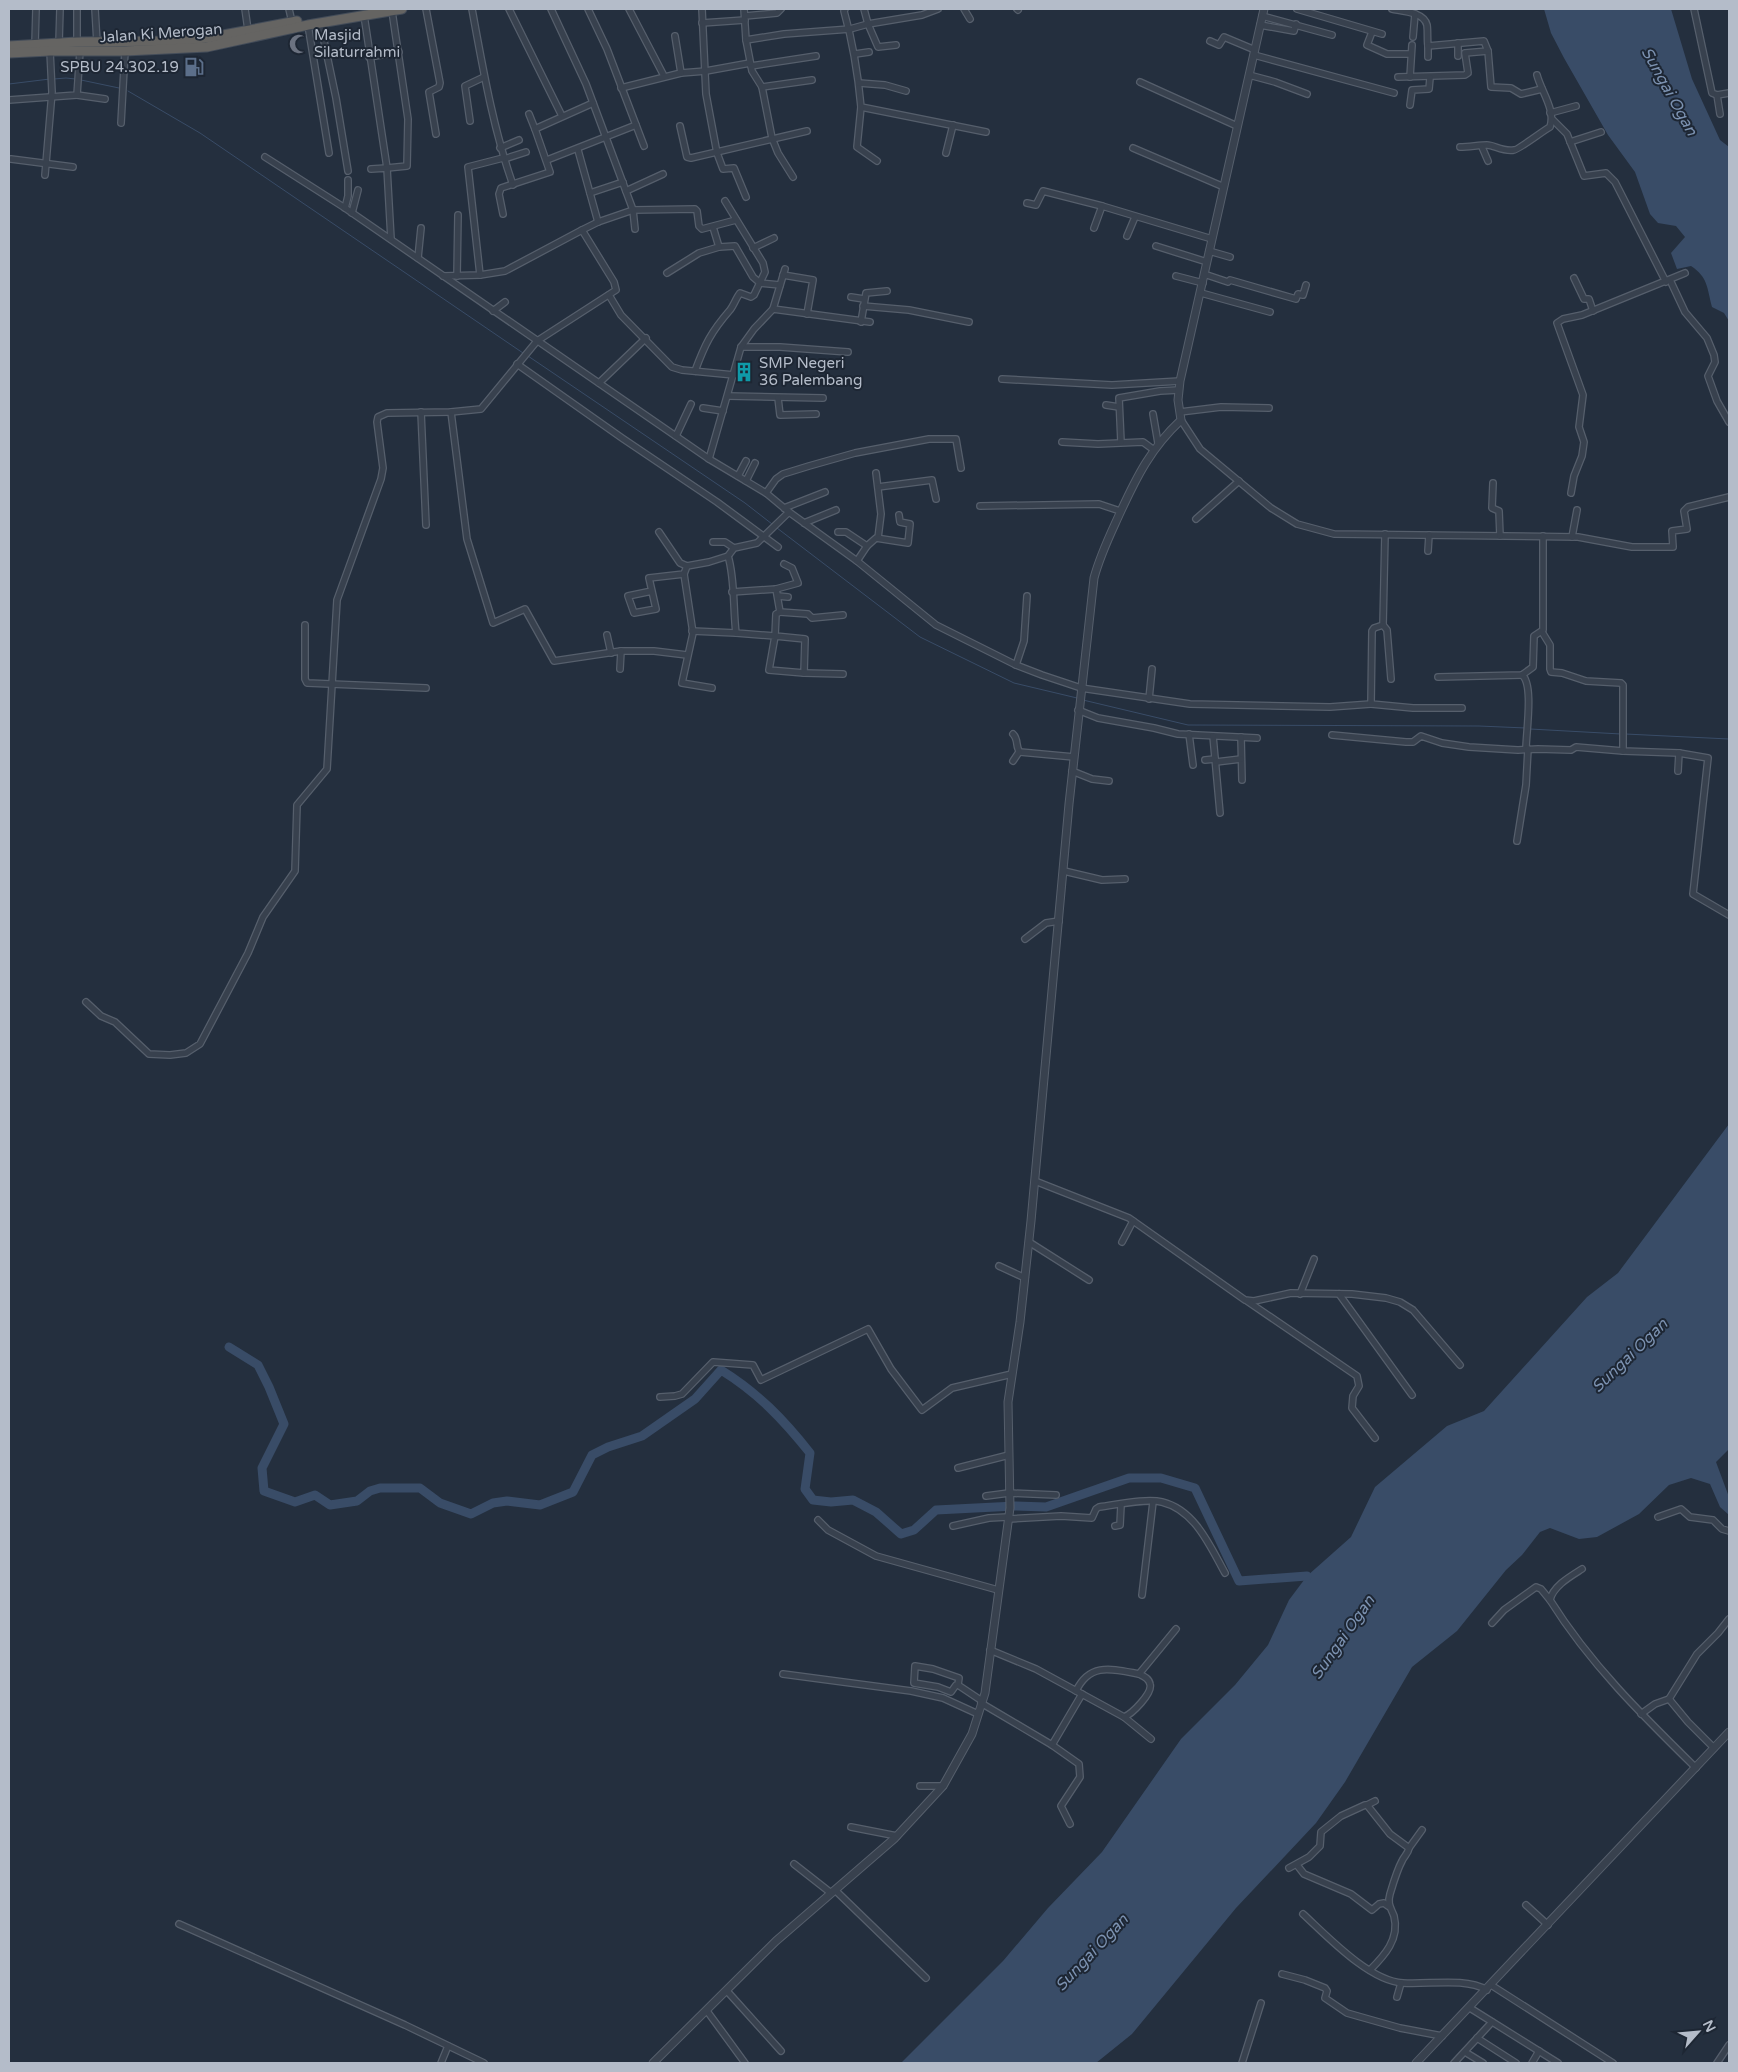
<svg xmlns="http://www.w3.org/2000/svg" width="1738" height="2072" font-family="'Varela Round',sans-serif">
  <style>
    .water { fill: #394c67 }
    .lines { fill: none; stroke-linecap: round; stroke-linejoin: round }
    .stream { stroke: #394c67; stroke-width: 1 }
    .river { stroke: #394c67; stroke-width: 9 }
    .minor-casing { stroke: #565f6c; stroke-width: 8 }
    .tertiary-casing { stroke: #565f6c; stroke-width: 9 }
    .trunk-casing { stroke: #434c59; stroke-width: 11 }
    .minor { stroke: #38414e; stroke-width: 5.5 }
    .tertiary { stroke: #38414e; stroke-width: 7 }
    .trunk { stroke: #656462; stroke-width: 9 }
    .labels { text-anchor: middle; stroke-width: 4; stroke-linejoin: round; paint-order: stroke }
    .street-label { font-size: 15px; fill: #b4bcc9; stroke: #1d2633 }
    .poi-label { font-size: 15px; fill: #b4bcc9; stroke: #1d2633; text-anchor: start }
    .water-label { font-size: 16px; font-style: italic; fill: #7c92b1; stroke: #1d2633 }
  </style>
  <rect width="100%" height="100%" fill="#242f3e"/>
  <!-- water -->
  <g class="water">
    <path d="M1544 9H1671L1692 79 1720 140 1729 147V321L1724 313 1712 307C1707 288 1708 277 1691 266L1677 269 1671 253 1685 237 1676 226 1658 223 1650 214 1635 172 1608 135 1564 58 1551 33Z"/>
    <path d="M1729 1124V1449L1716 1462 1729 1497V1515L1720 1507 1710 1484 1691 1478 1669 1485 1639 1514 1597 1537 1579 1539 1550 1528 1540 1532 1522 1555 1506 1570 1457 1631 1412 1667 1345 1782 1316 1823 1236 1908 1132 2034 1096 2063H901L1003 1961 1048 1908 1102 1852 1181 1739 1235 1685 1268 1645 1289 1600 1307 1576 1351 1537 1375 1487 1447 1426 1484 1411 1587 1297 1618 1273Z"/>
  </g>
  <g class="lines">
    <!-- stream -->
    <g class="stream">
      <path d="M54 79 66 78 75 79"/>
      <path d="M81 80 119 88"/>
      <path d="M9 84 50 79"/>
      <path d="M128 91 200 133 523 353"/>
      <path d="M528 356 745 503 772 524"/>
      <path d="M777 528 920 637 1014 683 1077 698"/>
      <path d="M1083 700 1188 725 1479 726 1526 728"/>
      <path d="M1530 729 1621 734"/>
      <path d="M1625 734 1729 739"/>
    </g>
    <!-- river -->
    <path class="river" d="M229 1347 258 1365 269 1387 284 1424 262 1468 264 1491 295 1502 315 1495 330 1505 357 1501 370 1491 380 1488H420L440 1503 471 1514 493 1503 507 1501 540 1505 573 1492 592 1455 608 1447 642 1436 695 1399 721 1370C758 1393 783 1419 810 1453L805 1489 813 1500 831 1502 853 1500 876 1512 901 1534 914 1530 936 1510 1015 1506 1046 1507 1129 1478H1161L1195 1488 1239 1581 1307 1576"/>
    <defs>
      <g id="minor">
        <path d="M77 9V42"/>
        <path d="M95 9 97 43"/>
        <path d="M245 9 248 30"/>
        <path d="M289 9 292 22"/>
        <path d="M426 9 440 83 439 87 429 92 436 134"/>
        <path d="M472 9C483 69 493 128 513 185"/>
        <path d="M509 9 562 116"/>
        <path d="M588 9 607 49 644 146"/>
        <path d="M629 9 663 74"/>
        <path d="M702 9 706 94 717 153 723 169 734 168 746 197"/>
        <path d="M744 9 746 40 752 71 762 87 772 138 778 153 793 177"/>
        <path d="M845 9 844 11C853 43 858 74 861 107L986 132"/>
        <path d="M864 9 868 24 878 47 896 45"/>
        <path d="M964 9 970 19"/>
        <path d="M1017 9 1018 10"/>
        <path d="M1297 9 1382 34"/>
        <path d="M1392 9C1402 11 1424 12 1427 25 1428 32 1427 39 1428 46L1484 41 1488 51 1491 87 1511 88 1521 94 1542 89"/>
        <path d="M1694 9 1712 93 1717 95 1729 93"/>
        <path d="M364 15 387 168 407 166 408 119 392 11"/>
        <path d="M745 16 777 13 781 9"/>
        <path d="M1262 16 1332 35"/>
        <path d="M320 22 336 98 348 171"/>
        <path d="M702 23 745 20"/>
        <path d="M308 25 329 153"/>
        <path d="M1260 25 1294 31 1296 24"/>
        <path d="M1372 32 1367 45 1387 54H1411"/>
        <path d="M1413 37 1415 14"/>
        <path d="M746 40 784 34 850 29 868 24 922 15 938 9"/>
        <path d="M1210 41 1219 45 1224 37 1255 50"/>
        <path d="M59 43 60 9"/>
        <path d="M1458 43V56"/>
        <path d="M35 44 36 9"/>
        <path d="M1428 46V57"/>
        <path d="M855 54 869 52"/>
        <path d="M1254 55 1394 93"/>
        <path d="M369 57 399 52"/>
        <path d="M751 66 816 56"/>
        <path d="M681 73 706 71 750 63"/>
        <path d="M1249 75 1275 82 1307 94"/>
        <path d="M1398 77 1465 75 1468 73 1465 53 1488 51"/>
        <path d="M1410 77 1412 45"/>
        <path d="M1140 82 1237 126"/>
        <path d="M859 83 885 85 906 91"/>
        <path d="M762 87 812 80"/>
        <path d="M621 88 681 73 675 36"/>
        <path d="M77 95 105 99"/>
        <path d="M1717 95 1720 114"/>
        <path d="M9 100 77 95 80 51"/>
        <path d="M1410 105 1412 90 1429 89 1430 78"/>
        <path d="M861 107 857 147 877 161"/>
        <path d="M1550 113 1576 106"/>
        <path d="M529 114 535 129"/>
        <path d="M1552 119 1567 134 1584 176 1606 173 1615 182 1666 282"/>
        <path d="M470 121 465 86 484 77"/>
        <path d="M121 123 125 51"/>
        <path d="M680 126 687 157 691 158 807 131"/>
        <path d="M1570 142 1601 132"/>
        <path d="M1460 147C1469 147 1479 145 1487 145 1494 145 1503 152 1514 150 1518 150 1544 130 1550 127 1556 110 1541 91 1537 75"/>
        <path d="M1482 147 1488 161"/>
        <path d="M500 148 519 140"/>
        <path d="M1133 148 1224 187"/>
        <path d="M578 150 598 222"/>
        <path d="M946 153 953 125"/>
        <path d="M265 157 345 208 709 459 766 493 789 512 857 561 936 625 1016 665 1042 675 1081 688 1190 704 1330 707 1371 704"/>
        <path d="M11 159 73 167"/>
        <path d="M504 159 526 152"/>
        <path d="M547 160 636 125"/>
        <path d="M371 169 387 168 391 239"/>
        <path d="M45 175 52 92 50 51"/>
        <path d="M626 191 663 174"/>
        <path d="M590 193 623 182"/>
        <path d="M1027 203 1036 205 1043 191 1102 206"/>
        <path d="M345 208 348 196V180"/>
        <path d="M352 213 358 190"/>
        <path d="M503 214 499 194 501 188 550 172 535 129 593 103"/>
        <path d="M1094 228 1102 206 1212 239"/>
        <path d="M635 229 633 210 695 209 697 211 699 226 702 229 736 220"/>
        <path d="M1127 236 1135 217"/>
        <path d="M1156 246 1207 262"/>
        <path d="M719 247 735 246 753 277 760 283 780 285"/>
        <path d="M753 248 774 238"/>
        <path d="M1209 251 1230 257"/>
        <path d="M418 258 421 228"/>
        <path d="M667 273 699 253 719 247 713 227"/>
        <path d="M1204 274 1228 282 1230 280 1296 299 1298 294 1303 295 1306 285"/>
        <path d="M480 275 468 167 503 158"/>
        <path d="M783 275 813 280 807 314"/>
        <path d="M443 276 480 275 505 271 582 230"/>
        <path d="M457 276 458 215"/>
        <path d="M1176 276 1203 283"/>
        <path d="M1574 278 1584 299H1589L1593 311"/>
        <path d="M1670 280 1685 312 1707 338 1714 355 1715 362 1708 376 1717 401 1729 422"/>
        <path d="M1201 293 1270 312"/>
        <path d="M609 295 621 315 672 367 682 370 734 375"/>
        <path d="M851 297 864 299"/>
        <path d="M863 306 909 310 969 322"/>
        <path d="M773 309 785 269"/>
        <path d="M493 311 505 302"/>
        <path d="M861 322 866 293 887 291"/>
        <path d="M741 347H780L848 352"/>
        <path d="M517 364 622 438 717 502 778 547"/>
        <path d="M695 371C705 344 711 332 730 310 734 305 736 298 740 293L751 297 754 295 765 272 763 263 725 201"/>
        <path d="M1002 379 1112 385 1180 381"/>
        <path d="M599 383 646 338"/>
        <path d="M728 396 823 398"/>
        <path d="M778 398 780 415 816 414"/>
        <path d="M1106 405 1119 407"/>
        <path d="M703 408 723 411"/>
        <path d="M421 412 426 525"/>
        <path d="M451 412 467 539 493 623 525 609 554 661 621 651H654L687 655"/>
        <path d="M1180 412 1221 407 1269 408"/>
        <path d="M1153 414 1158 443"/>
        <path d="M1181 420 1200 449 1271 508 1297 524 1334 534 1578 537 1632 547H1673L1672 531 1687 529 1684 511 1688 507 1729 497"/>
        <path d="M676 436 691 404"/>
        <path d="M1062 442 1098 444 1143 442 1154 450"/>
        <path d="M1121 442 1119 398 1160 391 1179 390"/>
        <path d="M709 459 741 347 754 329 773 309 870 322"/>
        <path d="M876 473 881 514 878 538"/>
        <path d="M738 476 746 461"/>
        <path d="M746 481 755 463"/>
        <path d="M1493 483 1492 508 1499 511 1500 536"/>
        <path d="M878 487 932 480 936 499"/>
        <path d="M766 493 776 479 783 474 809 466 855 453 929 439H956L961 468"/>
        <path d="M1571 493 1574 476 1582 456 1584 442 1579 427 1583 395 1557 323 1563 319 1582 315 1685 273"/>
        <path d="M980 506 1099 504 1120 511"/>
        <path d="M784 508 825 492"/>
        <path d="M1196 519 1239 481"/>
        <path d="M804 523 836 510"/>
        <path d="M659 532 680 563 687 566"/>
        <path d="M838 532H846L867 546 857 561"/>
        <path d="M1385 534 1383 625 1374 628 1372 631 1371 704 1413 708H1462"/>
        <path d="M1572 537 1577 510"/>
        <path d="M713 542H725L734 548"/>
        <path d="M867 546 876 538 908 543 910 524 900 522 899 515"/>
        <path d="M1428 551 1429 535"/>
        <path d="M728 556C735 578 733 609 736 633L775 636 769 670 804 673 805 639 775 636 776 614 780 612 776 589"/>
        <path d="M684 574 693 633 682 683 712 688"/>
        <path d="M652 591 628 596 634 613 656 609 649 578 684 574 687 566 709 562 728 556 734 548 757 543 789 512"/>
        <path d="M732 592 776 589 798 583 792 568 784 564"/>
        <path d="M778 596 788 597"/>
        <path d="M780 612 808 614 812 618 843 615"/>
        <path d="M305 625V679L307 683 426 688"/>
        <path d="M1383 625 1387 630 1391 679"/>
        <path d="M692 631 736 633"/>
        <path d="M1542 632 1550 645V669L1551 672 1562 673 1586 681 1621 683 1623 685V751L1679 753 1708 758 1693 894 1729 915"/>
        <path d="M607 635 611 653"/>
        <path d="M1016 665 1024 641 1027 596"/>
        <path d="M620 669 621 651"/>
        <path d="M804 673 843 674"/>
        <path d="M1522 675C1534 684 1526 733 1526 749"/>
        <path d="M1438 677 1522 675 1533 667 1534 636 1543 630V536"/>
        <path d="M1149 699 1152 669"/>
        <path d="M1078 710 1098 718 1154 728 1178 734 1257 738"/>
        <path d="M1013 734C1019 740 1015 747 1020 752L1074 757"/>
        <path d="M1189 734 1193 765"/>
        <path d="M1332 735 1406 742H1413L1421 736 1442 743 1469 747 1518 750 1538 749 1571 750 1576 747 1623 751"/>
        <path d="M1213 736 1220 813"/>
        <path d="M1241 737 1242 780"/>
        <path d="M1205 760 1215 759"/>
        <path d="M1013 761 1019 752"/>
        <path d="M1216 762 1241 759"/>
        <path d="M1072 771 1092 779 1109 781"/>
        <path d="M1678 771 1679 753"/>
        <path d="M1517 841 1526 785 1528 749"/>
        <path d="M1064 871 1102 880 1125 879"/>
        <path d="M1025 939 1046 923 1059 921"/>
        <path d="M86 1002 101 1016 115 1022 149 1054 170 1055 186 1053 200 1044 248 953 263 917 295 871 297 805 327 769 337 600 381 479 383 468 377 422 378 417 387 413 451 412 481 409 537 341 616 290 614 282 582 230 598 222 633 210 586 84 551 9"/>
        <path d="M1035 1181 1129 1218 1245 1300 1254 1301 1291 1293 1352 1294 1386 1298 1400 1302 1413 1310 1460 1365"/>
        <path d="M1029 1242 1089 1280"/>
        <path d="M1122 1242 1133 1221"/>
        <path d="M999 1266 1025 1278"/>
        <path d="M1300 1294 1314 1259"/>
        <path d="M1339 1294 1412 1395"/>
        <path d="M1247 1301 1357 1376 1359 1386 1353 1396 1352 1408 1375 1438"/>
        <path d="M660 1397 675 1396 682 1394 713 1362 753 1365 761 1380 868 1329 891 1369 922 1410 952 1388 1012 1374"/>
        <path d="M958 1468 1009 1455"/>
        <path d="M986 1496 1009 1493 1056 1495"/>
        <path d="M1658 1517 1681 1509 1690 1517 1713 1520 1722 1529 1729 1531"/>
        <path d="M1009 1519 1061 1516 1092 1518 1096 1509 1099 1507C1116 1505 1146 1498 1162 1502 1195 1510 1210 1546 1225 1573"/>
        <path d="M818 1520 828 1530 876 1556 998 1590"/>
        <path d="M953 1526 989 1518 1008 1517"/>
        <path d="M1115 1526 1120 1525 1121 1505"/>
        <path d="M1582 1569C1571 1576 1553 1586 1550 1600 1590 1664 1642 1715 1696 1768"/>
        <path d="M1142 1595 1153 1502"/>
        <path d="M1492 1623 1504 1610 1536 1587 1541 1589 1550 1600"/>
        <path d="M990 1650 1036 1669 1124 1717C1132 1714 1153 1693 1150 1684 1149 1678 1143 1676 1139 1674L1176 1629"/>
        <path d="M783 1674 911 1691 943 1698 978 1714"/>
        <path d="M958 1685H956L951 1692 938 1687 914 1683 915 1666 933 1669 959 1678 958 1685 982 1701"/>
        <path d="M1076 1691C1090 1662 1112 1669 1139 1674"/>
        <path d="M1669 1699 1688 1722 1714 1748"/>
        <path d="M981 1703 1052 1745 1079 1764 1080 1777 1061 1806 1070 1824"/>
        <path d="M1641 1714 1655 1704 1669 1699 1697 1654 1718 1633 1729 1619"/>
        <path d="M1124 1717 1151 1739"/>
        <path d="M1052 1745 1082 1694"/>
        <path d="M920 1786H943"/>
        <path d="M1367 1805 1375 1801"/>
        <path d="M851 1827 897 1836"/>
        <path d="M1409 1848 1422 1830"/>
        <path d="M794 1864 831 1893"/>
        <path d="M1297 1865 1304 1874 1351 1894 1372 1910 1379 1904 1384 1903 1388 1906"/>
        <path d="M1289 1868 1309 1857 1320 1846 1321 1832 1341 1816 1365 1805H1367L1390 1834 1409 1848C1408 1854 1404 1856 1402 1861 1397 1870 1393 1884 1390 1894 1387 1904 1391 1908 1394 1916 1400 1939 1384 1956 1370 1970"/>
        <path d="M835 1890 926 1978"/>
        <path d="M1526 1905 1548 1925"/>
        <path d="M1303 1914C1327 1936 1369 1981 1403 1983 1428 1985 1464 1977 1487 1990"/>
        <path d="M179 1924 405 2025 484 2063"/>
        <path d="M1282 1974 1305 1980 1325 1988 1327 1991 1325 1998 1347 2013 1361 2017 1400 2028 1442 2036"/>
        <path d="M1491 1985 1613 2063"/>
        <path d="M727 1991 781 2051"/>
        <path d="M1397 1997 1401 1983"/>
        <path d="M1470 2008 1558 2063"/>
        <path d="M707 2011 745 2063"/>
        <path d="M1477 2038 1516 2063"/>
        <path d="M1465 2052 1483 2063"/>
        <path d="M441 2063 448 2046"/>
        <path d="M1242 2063 1261 2003"/>
        <path d="M1454 2063 1492 2022"/>
        <path d="M1532 2063 1539 2051"/>
        <path d="M1717 2063 1729 2045"/>
      </g>
      <g id="tertiary">
        <path d="M653 2063 776 1941 895 1838 943 1786 972 1734 985 1693 1010 1508 1008 1402 1020 1322 1031 1221 1069 804 1094 578C1100 555 1110 535 1120 513 1137 476 1151 448 1181 420L1178 400 1180 381 1264 9"/>
        <path d="M1416 2063 1729 1732"/>
      </g>
      <g id="trunk">
        <path d="M9 46 77 42 172 41 207 38 297 21"/>
        <path d="M9 53 50 51H125L207 47 308 25 402 9"/>
      </g>
    </defs>
    <!-- minor casing -->
    <use href="#minor" class="minor-casing"/>
    <!-- tertiary casing -->
    <use href="#tertiary" class="tertiary-casing"/>
    <!-- trunk casing -->
    <use href="#trunk" class="trunk-casing"/>
    <!-- minor -->
    <use href="#minor" class="minor"/>
    <!-- tertiary -->
    <use href="#tertiary" class="tertiary"/>
    <!-- trunk -->
    <use href="#trunk" class="trunk"/>
  </g>
  <!-- icons -->
  <defs>
    <symbol id="mosque-bare" viewBox="-9 -9 18 18"><path d="M3.5-4.9A6 6 0 1 0 3.5 4.9A5 5 0 1 1 3.5-4.9Z" fill="#6b7280" stroke="#1d2633" stroke-width="2.5" paint-order="stroke"/></symbol>
    <symbol id="fuel-bare" viewBox="-9 -9 18 18"><path d="M-5.5-6h7V0h2V4h1.3V-2.5L3-4.5l.8-.8L6-3V5H2.5V1h-1V6h-7ZM-4.2-4.7v3.2H.2V-4.7Z" fill="#5c6f8a" stroke="#1d2633" stroke-width="2.5" paint-order="stroke"/></symbol>
    <symbol id="building-bare" viewBox="-9 -9 18 18"><path d="M-4-6H4V6H1V3H-1V6H-4ZM-2.5-4.3h1.7v1.8h-1.7ZM.8-4.3h1.7v1.8H.8ZM-2.5-1h1.7V.8h-1.7ZM.8-1h1.7V.8H.8Z" fill="#0f9aa8" stroke="#1d2633" stroke-width="2.5" paint-order="stroke"/></symbol>
  </defs>
  <g fill-rule="evenodd">
    <use href="#mosque-bare" x="285" y="30" width="28" height="28"/>
    <use href="#fuel-bare" x="180" y="53" width="28" height="28"/>
    <use href="#building-bare" x="730" y="358" width="28" height="28"/>
  </g>
  <g class="labels">
    <!-- street labels -->
    <g class="street-label">
      <text transform="translate(161 33) rotate(-4)" y="5">Jalan Ki Merogan</text>
    </g>
    <!-- poi labels -->
    <g class="poi-label">
      <text x="314" y="40">Masjid<tspan x="314" dy="17">Silaturrahmi</tspan></text>
      <text x="179" y="72" text-anchor="end">SPBU 24.302.19</text>
      <text x="759" y="368">SMP Negeri<tspan x="759" dy="17">36 Palembang</tspan></text>
    </g>
    <!-- water labels -->
    <g class="water-label">
      <text transform="translate(1670 91) rotate(61)" y="6">Sungai Ogan</text>
      <text transform="translate(1629 1355) rotate(-44)" y="6">Sungai Ogan</text>
      <text transform="translate(1342 1637) rotate(-55)" y="6">Sungai Ogan</text>
      <text transform="translate(1091 1952) rotate(-47)" y="6">Sungai Ogan</text>
    </g>
  </g>
  <!-- border -->
  <rect width="1738" height="2072" fill="none" stroke="#b4bcc9" stroke-width="20"/>
  <!-- north arrow -->
  <g transform="translate(1698 2032) rotate(63)" stroke="#1d2633" stroke-width="4" paint-order="stroke">
  <path d="M0-4L9 19L0 12L-9 19Z" fill="#b4bcc9"/>
  <text y="-8" font-size="14" font-weight="bold" text-anchor="middle" fill="#b4bcc9">N</text>
  </g>
</svg>
